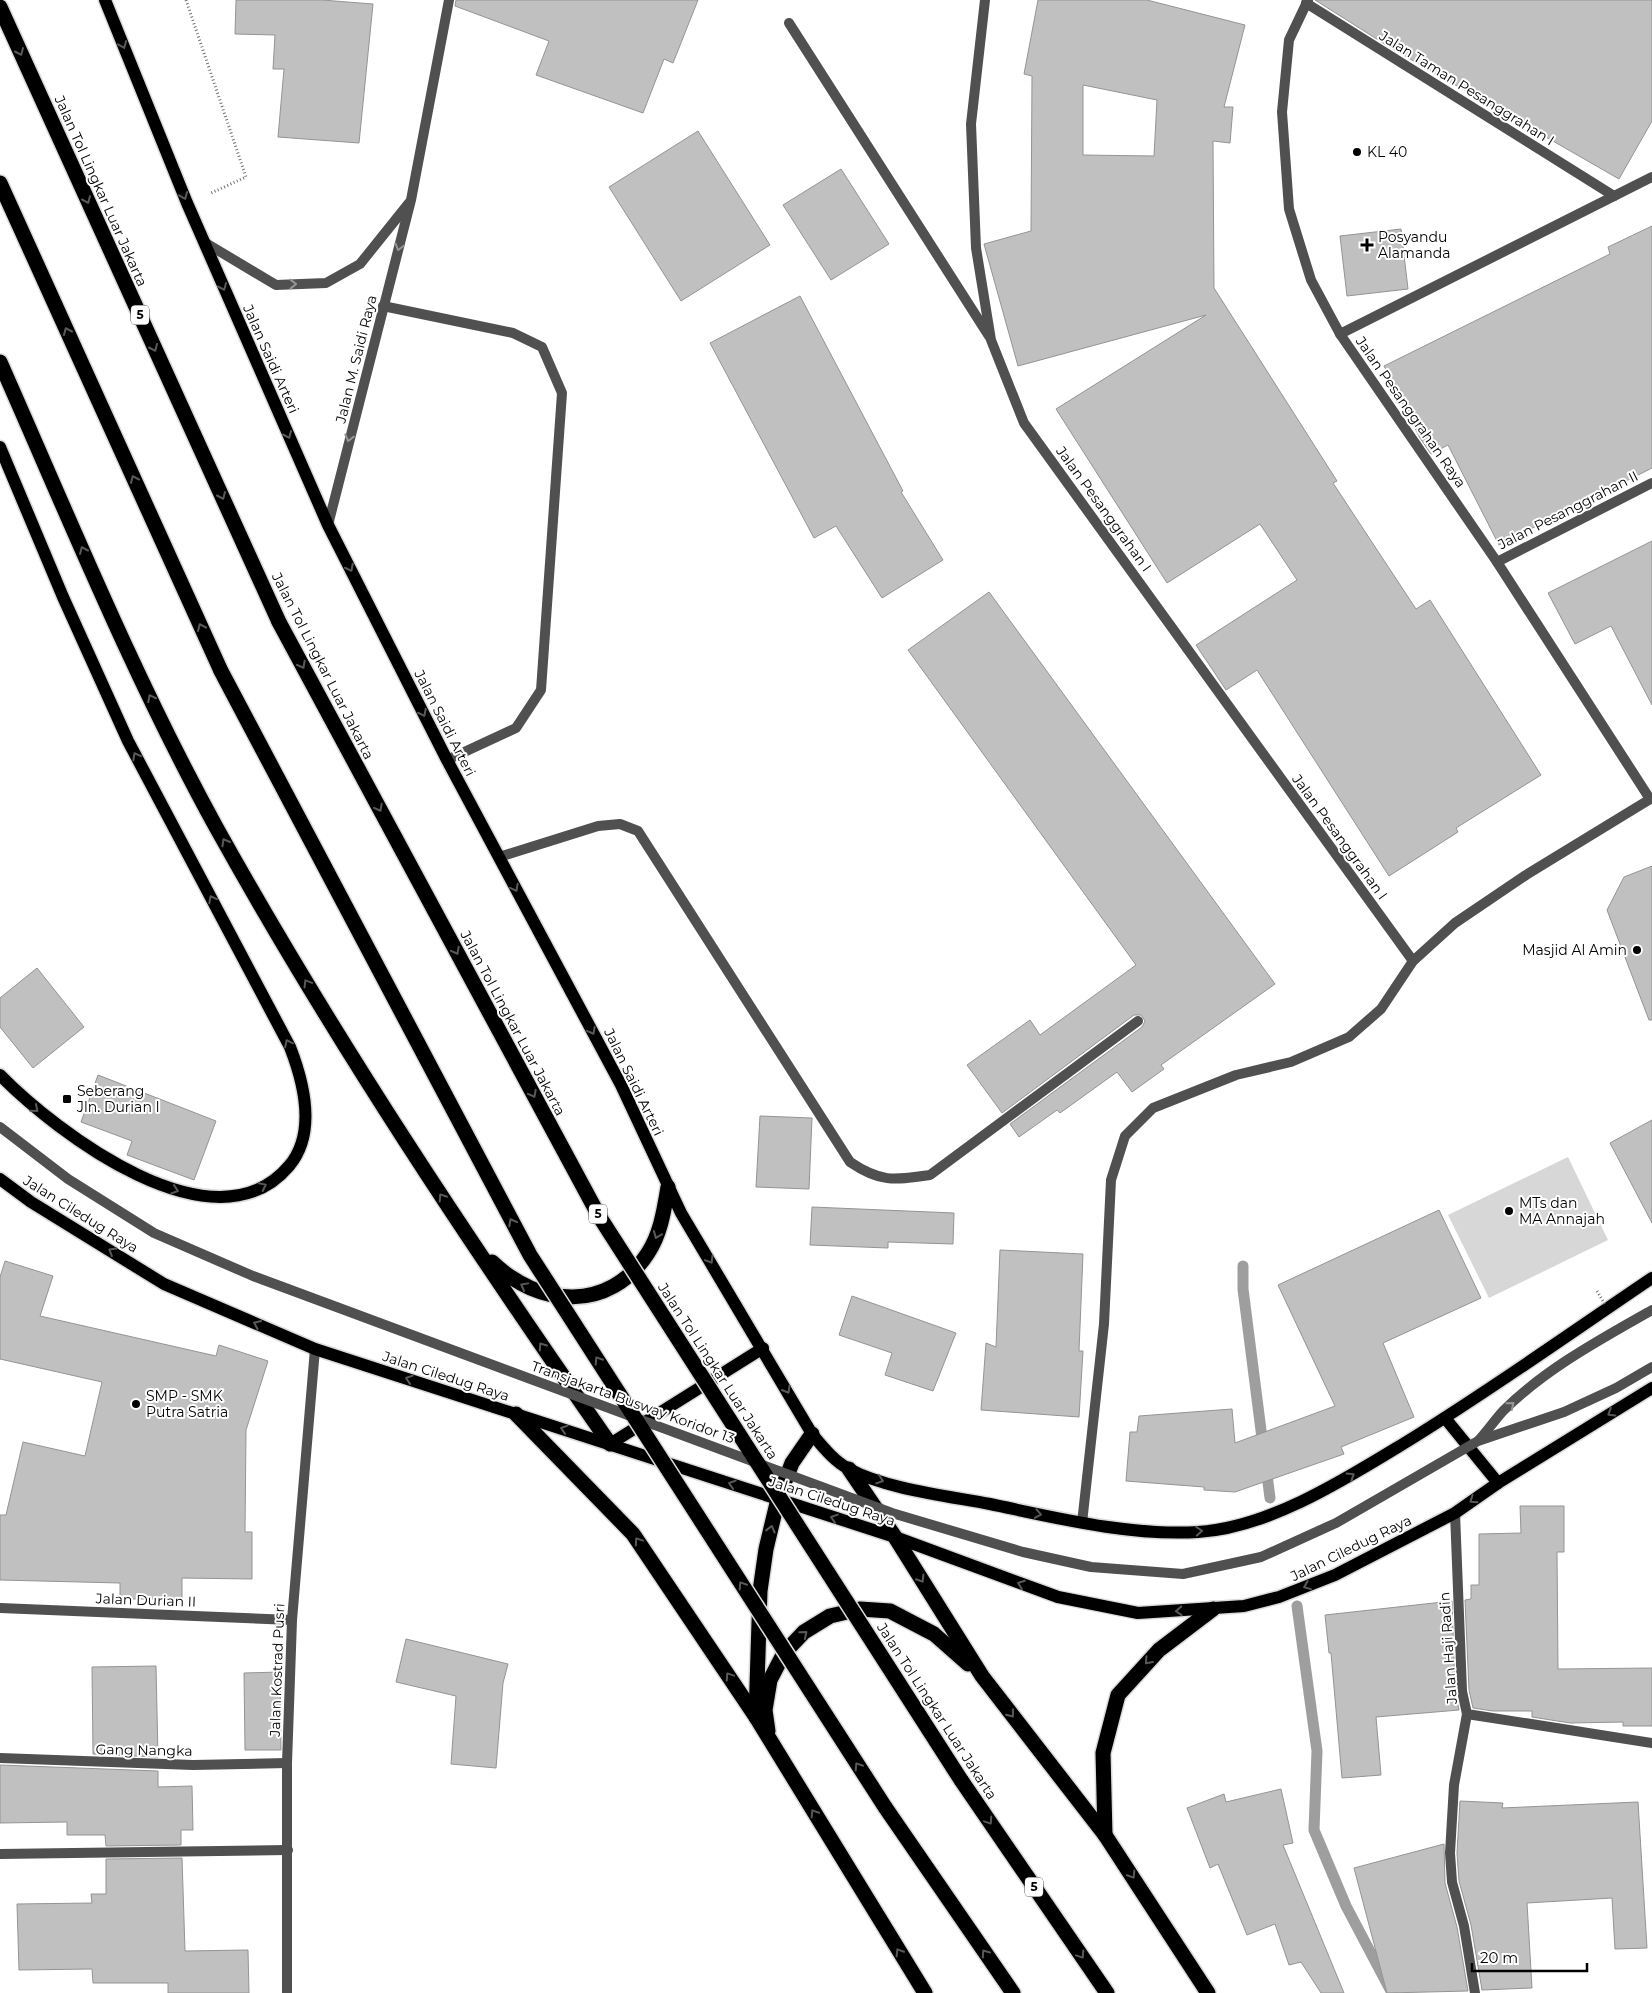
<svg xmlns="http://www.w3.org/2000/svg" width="1652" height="1993" font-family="Montserrat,sans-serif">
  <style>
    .green { fill: #d7d7d7 }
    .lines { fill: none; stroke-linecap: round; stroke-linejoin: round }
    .stream { stroke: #9e9e9e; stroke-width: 11 }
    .building { fill: #c0c0c0; stroke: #949494; fill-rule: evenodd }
    .primary-casing { stroke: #dbdbdb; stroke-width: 15 }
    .motorway-casing { stroke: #dbdbdb; stroke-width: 18 }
    .path { stroke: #727272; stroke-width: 3; stroke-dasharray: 1 2.5; stroke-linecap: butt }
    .service { stroke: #505050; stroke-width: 10 }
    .minor { stroke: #505050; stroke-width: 10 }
    .tertiary { stroke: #505050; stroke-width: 10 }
    .primary { stroke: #000; stroke-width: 12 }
    .motorway { stroke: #000; stroke-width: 15 }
    .motorway-bridge-casing { stroke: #dbdbdb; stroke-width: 18; stroke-linecap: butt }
    .path-bridge { stroke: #727272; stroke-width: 3; stroke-dasharray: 1 2.5; stroke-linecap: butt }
    .service-bridge { stroke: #505050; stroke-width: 10 }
    .motorway-bridge { stroke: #000; stroke-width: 15 }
    .oneway { stroke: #595959 }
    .oneway2 { stroke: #969696 }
    .poi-dot { fill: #000; stroke: #fff; stroke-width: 2 }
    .labels { text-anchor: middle; stroke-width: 4; stroke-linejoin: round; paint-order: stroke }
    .shield { fill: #fff; stroke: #4c4c4c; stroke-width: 1 }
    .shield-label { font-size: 12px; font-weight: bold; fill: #000 }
    .street-label { font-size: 14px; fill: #000; stroke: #fff }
    .poi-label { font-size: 14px; fill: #000; stroke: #fff; text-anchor: start }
  </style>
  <rect width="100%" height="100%" fill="#fff"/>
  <!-- green -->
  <path class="green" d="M1568 1157 1608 1240 1489 1298 1448 1215Z"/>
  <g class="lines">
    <!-- stream -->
    <g class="stream">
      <path d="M1243 1266V1289L1263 1446"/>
      <path d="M1266 1467 1270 1498"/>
      <path d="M1297 1606 1317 1751 1314 1830 1346 1906 1392 1993"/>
    </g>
  </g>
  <!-- building -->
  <g class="building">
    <path d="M236 0H322L373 4 359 143 278 137 284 69H273L275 35 235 34Z"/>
    <path d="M456 0H698L673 63 664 59 643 113 536 75 549 41 455 6Z"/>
    <path d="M1038 0H1147L1245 25 1224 107H1233L1230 143 1213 141 1214 288 1337 481 1333 483 1416 609 1430 600 1541 775 1456 828 1458 832 1389 876 1257 670 1226 690 1196 645 1297 580 1260 524 1167 583 1056 409 1206 315 1018 366 984 244 1031 231 1032 76 1024 74ZM1083 85 1157 100 1154 156 1083 155Z"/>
    <path d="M1315 0H1652V121L1619 179 1391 48Z"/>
    <path d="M698 131 770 245 681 301 609 187Z"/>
    <path d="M841 169 889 244 831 280 783 205Z"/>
    <path d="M1652 226V468L1499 545 1448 445 1431 454 1420 438 1384 366 1610 254 1608 247Z"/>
    <path d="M1401 229 1408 289 1347 296 1340 236Z"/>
    <path d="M800 296 903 491 901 492 943 560 882 598 836 526 814 538 710 343Z"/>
    <path d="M1652 541V705L1611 626 1575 644 1548 593Z"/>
    <path d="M989 592 1275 984 1161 1065 1164 1069 1132 1092 1117 1072 1060 1113 1057 1110 1019 1137 1010 1124 1142 1027 1145 1021 1141 1015H1134L1002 1113 967 1065 1030 1020 1040 1035 1136 965 908 650Z"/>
    <path d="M1652 866V1020H1649L1607 910 1624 877Z"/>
    <path d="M37 968 84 1027 33 1068 0 1027V998Z"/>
    <path d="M98 1075 216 1121 194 1180 127 1155 132 1141 81 1122Z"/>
    <path d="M760 1116 812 1118 809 1189 756 1187Z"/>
    <path d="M1652 1120V1223L1610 1143Z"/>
    <path d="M812 1207 954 1213 953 1244 888 1242V1248L810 1245Z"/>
    <path d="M1439 1210 1481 1298 1383 1343 1414 1417 1341 1447 1344 1454 1235 1492 1204 1490V1487L1126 1481 1130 1432H1137L1139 1416 1232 1409 1235 1443 1335 1406 1278 1285Z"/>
    <path d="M1000 1250 1083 1254 1079 1351H1083L1079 1417 981 1410 986 1343 996 1347Z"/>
    <path d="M5 1261 53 1276 40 1316 216 1356 219 1345 268 1361 246 1430 245 1532H252V1579L182 1578V1599H120V1583L0 1580V1515H6L23 1442 85 1456 102 1382 0 1359V1277Z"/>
    <path d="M852 1296 956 1333 933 1391 885 1375 892 1353 839 1335Z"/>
    <path d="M1520 1506H1564V1552H1557L1558 1669 1652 1668V1726H1623V1722L1570 1723 1532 1717V1711H1493L1473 1708 1469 1690 1465 1600 1471 1599V1585H1479V1534L1521 1533Z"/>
    <path d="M1452 1601 1455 1691 1459 1710 1376 1717 1381 1775 1342 1778 1331 1653H1329L1325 1615Z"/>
    <path d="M406 1639 508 1664 503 1683 496 1768 451 1764 456 1696 396 1682Z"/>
    <path d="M156 1666 158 1757 93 1754 92 1667Z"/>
    <path d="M280 1672 281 1750H245L244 1673Z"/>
    <path d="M0 1765 158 1771V1787L192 1786 193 1830H181V1845L106 1846 105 1835H67V1822L0 1823Z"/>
    <path d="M1281 1789 1293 1843 1283 1845 1344 1993H1321L1301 1962 1289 1965 1275 1924 1247 1935 1218 1864 1210 1868 1187 1808 1224 1794 1226 1802Z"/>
    <path d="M1460 1801 1503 1803 1502 1808 1638 1802 1647 1948 1615 1949 1612 1898 1527 1903 1532 1988 1482 1990 1471 1925 1459 1881 1457 1853Z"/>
    <path d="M1444 1844 1445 1883 1457 1927 1468 1991 1387 1993 1354 1868Z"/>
    <path d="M182 1858 185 1951 248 1950 249 1993H168V1983H93L92 1969 19 1970 17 1904 92 1903 91 1894H106V1859Z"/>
  </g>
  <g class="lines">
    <defs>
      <g id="primary">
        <path d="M105 0 187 203 328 525 447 760 621 1085 681 1213 812 1434C823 1447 834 1461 849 1469 886 1489 948 1496 990 1504 1057 1518 1129 1536 1198 1532 1268 1528 1344 1480 1403 1444 1488 1392 1569 1334 1652 1278"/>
        <path d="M0 447 63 597 128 741 290 1047C304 1083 317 1133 289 1166 215 1254 56 1132 0 1075"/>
        <path d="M0 1179 31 1202 164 1284 315 1349 895 1537 1058 1597 1138 1613 1244 1606 1279 1597 1335 1575 1455 1513 1498 1483 1652 1388"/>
        <path d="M1445 1418 1498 1483"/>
        <path d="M610 1444 763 1348"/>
      </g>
      <g id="motorway">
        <path d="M0 7 279 622"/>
        <path d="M0 183 221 671"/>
        <path d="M0 362C69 518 134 678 216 827 335 1041 470 1243 610 1444"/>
        <path d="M492 1262C539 1307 609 1313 648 1253 661 1233 664 1210 668 1187"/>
        <path d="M516 1414 633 1534 756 1717 925 1993"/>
        <path d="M849 1469 895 1537 982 1676 1105 1835 1208 1993"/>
        <path d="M756 1717 760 1591 766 1549 778 1499 792 1463 812 1434"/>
        <path d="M768 1731 765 1710 770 1680 784 1653 804 1632 830 1616 860 1609 890 1611 934 1634 968 1664"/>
        <path d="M961 1780 1107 1993"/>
        <path d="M885 1807 1013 1993"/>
        <path d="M1105 1835 1103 1753 1118 1695 1159 1650 1213 1609"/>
      </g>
    </defs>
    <!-- primary casing -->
    <use href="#primary" class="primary-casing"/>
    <!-- motorway casing -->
    <use href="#motorway" class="motorway-casing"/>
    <!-- path -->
    <path class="path" d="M186 0 246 177 211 193"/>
    <!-- service -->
    <g class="service">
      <path d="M383 306 513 333 542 347 562 393 541 690 516 728 447 760"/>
      <path d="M499 857 598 826 620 824 638 831 850 1162C881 1183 895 1180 930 1175L1138 1021"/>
    </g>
    <!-- minor -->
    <g class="minor">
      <path d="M985 0 971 124 976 248 991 340 1024 423 1413 961"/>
      <path d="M1308 0 1289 40 1282 112 1289 209 1311 280 1340 334 1497 562 1650 799"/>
      <path d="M1306 3 1614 196"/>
      <path d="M789 23 989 336"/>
      <path d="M1340 334 1652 177"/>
      <path d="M1497 562 1652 483"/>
      <path d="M1455 1513 1462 1691 1467 1714 1652 1743"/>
      <path d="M1082 1523 1104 1324 1111 1180 1125 1136 1153 1108 1236 1075 1291 1062 1349 1037 1381 1009 1413 961 1455 923 1526 875 1652 798"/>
      <path d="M0 1608 292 1620"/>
      <path d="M1467 1714 1454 1785 1450 1853 1452 1882 1464 1926 1475 1993"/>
      <path d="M0 1758 193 1765 287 1763"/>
      <path d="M0 1854 288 1850"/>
    </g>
    <!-- tertiary -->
    <g class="tertiary">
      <path d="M204 242 276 285 326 283 360 264 409 203"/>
      <path d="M328 525 411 200 449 0"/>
      <path d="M287 1993V1763L292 1620 315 1349"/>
    </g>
    <!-- primary -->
    <use href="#primary" class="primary"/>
    <!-- motorway -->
    <use href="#motorway" class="motorway"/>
    <defs>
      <g id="motorway-bridge">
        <path d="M279 622 599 1216 961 1780"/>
        <path d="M221 671 530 1255 885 1807"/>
      </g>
    </defs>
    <!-- motorway-bridge casing -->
    <use href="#motorway-bridge" class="motorway-bridge-casing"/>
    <!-- path-bridge -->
    <path class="path-bridge" d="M1597 1291 1606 1306"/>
    <!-- service-bridge -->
    <g class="service-bridge">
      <path d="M0 1127 68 1179 154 1233 253 1276 892 1513 1023 1552 1091 1567 1183 1574 1261 1557 1336 1523 1478 1441 1564 1412 1616 1388 1652 1367"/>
      <path d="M1479 1440C1487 1431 1495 1420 1503 1411 1545 1369 1601 1339 1652 1310"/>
    </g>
    <!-- motorway-bridge -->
    <use href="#motorway-bridge" class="motorway-bridge"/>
  </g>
  <!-- one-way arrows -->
  <defs><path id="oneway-chevron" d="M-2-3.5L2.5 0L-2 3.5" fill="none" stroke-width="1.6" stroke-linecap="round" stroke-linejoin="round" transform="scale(1.25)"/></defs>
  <g class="oneway">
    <use href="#oneway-chevron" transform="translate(123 45) rotate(68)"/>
    <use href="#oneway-chevron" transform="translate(20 52) rotate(66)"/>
    <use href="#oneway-chevron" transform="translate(184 196) rotate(68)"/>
    <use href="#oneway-chevron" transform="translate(87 200) rotate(66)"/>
    <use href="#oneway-chevron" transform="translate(223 287) rotate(66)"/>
    <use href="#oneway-chevron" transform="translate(67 331) rotate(-114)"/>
    <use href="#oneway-chevron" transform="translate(154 348) rotate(66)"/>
    <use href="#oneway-chevron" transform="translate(288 435) rotate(66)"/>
    <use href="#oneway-chevron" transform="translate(134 479) rotate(-114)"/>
    <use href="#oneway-chevron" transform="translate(222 496) rotate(66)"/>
    <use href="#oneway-chevron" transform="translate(83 550) rotate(-114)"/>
    <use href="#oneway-chevron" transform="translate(350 568) rotate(63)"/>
    <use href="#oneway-chevron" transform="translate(201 627) rotate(-114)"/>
    <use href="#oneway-chevron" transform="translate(302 665) rotate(62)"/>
    <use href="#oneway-chevron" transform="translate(151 698) rotate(-117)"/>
    <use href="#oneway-chevron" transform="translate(423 713) rotate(63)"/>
    <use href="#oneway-chevron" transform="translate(136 756) rotate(-118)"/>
    <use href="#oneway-chevron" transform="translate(379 808) rotate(62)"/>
    <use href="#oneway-chevron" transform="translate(225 842) rotate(-120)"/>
    <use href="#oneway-chevron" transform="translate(515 888) rotate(62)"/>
    <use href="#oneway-chevron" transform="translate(212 899) rotate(-118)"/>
    <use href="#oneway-chevron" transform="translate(456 951) rotate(62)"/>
    <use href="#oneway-chevron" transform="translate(307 983) rotate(-121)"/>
    <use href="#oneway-chevron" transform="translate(592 1031) rotate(62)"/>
    <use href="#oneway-chevron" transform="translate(288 1043) rotate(-116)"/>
    <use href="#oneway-chevron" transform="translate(533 1094) rotate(62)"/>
    <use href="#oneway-chevron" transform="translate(35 1109) rotate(41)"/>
    <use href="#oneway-chevron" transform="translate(263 1186) rotate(-26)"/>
    <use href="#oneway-chevron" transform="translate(175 1190) rotate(18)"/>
    <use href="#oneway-chevron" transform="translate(442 1197) rotate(-123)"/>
    <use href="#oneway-chevron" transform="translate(512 1222) rotate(-118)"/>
    <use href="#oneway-chevron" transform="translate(657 1235) rotate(112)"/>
    <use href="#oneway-chevron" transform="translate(112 1251) rotate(-149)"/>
    <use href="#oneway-chevron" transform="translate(710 1260) rotate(59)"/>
    <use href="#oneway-chevron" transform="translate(524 1286) rotate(-151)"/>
    <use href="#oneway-chevron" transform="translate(257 1324) rotate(-156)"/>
    <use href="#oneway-chevron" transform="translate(542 1346) rotate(-125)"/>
    <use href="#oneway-chevron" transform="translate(598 1360) rotate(-123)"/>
    <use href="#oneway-chevron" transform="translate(409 1379) rotate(-162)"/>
    <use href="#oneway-chevron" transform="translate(787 1390) rotate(60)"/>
    <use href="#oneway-chevron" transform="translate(1611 1413) rotate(148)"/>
    <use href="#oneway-chevron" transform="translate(564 1429) rotate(-162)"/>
    <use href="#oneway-chevron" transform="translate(1351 1476) rotate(-32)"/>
    <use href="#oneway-chevron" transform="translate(880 1480) rotate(19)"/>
    <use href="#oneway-chevron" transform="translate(732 1484) rotate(-162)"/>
    <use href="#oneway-chevron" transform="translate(1473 1500) rotate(145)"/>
    <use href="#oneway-chevron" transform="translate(1038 1514) rotate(11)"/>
    <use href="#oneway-chevron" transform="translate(834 1518) rotate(-162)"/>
    <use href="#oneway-chevron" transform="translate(771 1529) rotate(-76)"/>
    <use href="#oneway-chevron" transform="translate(1199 1531) rotate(-5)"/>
    <use href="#oneway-chevron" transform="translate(638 1541) rotate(-124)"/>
    <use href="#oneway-chevron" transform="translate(921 1579) rotate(58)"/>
    <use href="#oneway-chevron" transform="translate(1021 1584) rotate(-160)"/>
    <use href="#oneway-chevron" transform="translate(742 1585) rotate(-123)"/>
    <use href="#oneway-chevron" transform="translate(1307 1586) rotate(158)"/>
    <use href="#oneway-chevron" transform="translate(1179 1611) rotate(177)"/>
    <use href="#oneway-chevron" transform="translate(804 1634) rotate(-40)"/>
    <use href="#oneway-chevron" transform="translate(1148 1661) rotate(132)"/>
    <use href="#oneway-chevron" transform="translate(729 1676) rotate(-124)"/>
    <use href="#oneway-chevron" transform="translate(1011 1714) rotate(52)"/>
    <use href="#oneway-chevron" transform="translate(858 1766) rotate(-123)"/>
    <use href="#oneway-chevron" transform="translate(814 1813) rotate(-122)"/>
    <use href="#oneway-chevron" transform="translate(989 1821) rotate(56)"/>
    <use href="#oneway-chevron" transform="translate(1132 1875) rotate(57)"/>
    <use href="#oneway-chevron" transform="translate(899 1952) rotate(-122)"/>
    <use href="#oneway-chevron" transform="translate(985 1953) rotate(-125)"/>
    <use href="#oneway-chevron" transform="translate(1081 1955) rotate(56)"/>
  </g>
  <g class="oneway2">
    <use href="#oneway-chevron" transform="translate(399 247) rotate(105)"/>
    <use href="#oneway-chevron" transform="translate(293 284) rotate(-1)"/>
    <use href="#oneway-chevron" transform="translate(349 438) rotate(104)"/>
    <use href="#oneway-chevron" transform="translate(1511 1405) rotate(-39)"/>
  </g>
  <!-- markers -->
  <g class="poi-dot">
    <circle cx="1357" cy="152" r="5"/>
    <path d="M1364.5 237.5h5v5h5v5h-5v5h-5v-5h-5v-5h5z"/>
    <circle cx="1637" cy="950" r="5"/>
    <rect x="62" y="1094" width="10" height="10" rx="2.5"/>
    <circle cx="1509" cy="1211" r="5"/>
    <circle cx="136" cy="1404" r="5"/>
  </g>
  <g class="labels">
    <!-- shield labels -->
    <g class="shield">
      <rect x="131" y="305.5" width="18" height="19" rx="4"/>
      <rect x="589" y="1204.5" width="18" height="19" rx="4"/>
      <rect x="1025" y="1877.5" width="18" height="19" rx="4"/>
    </g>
    <g class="shield-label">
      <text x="140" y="319">5</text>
      <text x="598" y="1218">5</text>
      <text x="1034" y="1891">5</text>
    </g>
    <!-- street labels -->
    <g class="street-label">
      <text transform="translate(1467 88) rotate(32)" y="5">Jalan Taman Pesanggrahan I</text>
      <text transform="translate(101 191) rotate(66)" y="5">Jalan Tol Lingkar Luar Jakarta</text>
      <text transform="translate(271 359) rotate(66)" y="5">Jalan Saidi Arteri</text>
      <text transform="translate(356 359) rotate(-76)" y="5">Jalan M. Saidi Raya</text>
      <text transform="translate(1411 412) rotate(55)" y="5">Jalan Pesanggrahan Raya</text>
      <text transform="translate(1104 509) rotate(54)" y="5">Jalan Pesanggrahan I</text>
      <text transform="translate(1568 510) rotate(-27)" y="5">Jalan Pesanggrahan II</text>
      <text transform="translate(323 666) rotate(63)" y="5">Jalan Tol Lingkar Luar Jakarta</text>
      <text transform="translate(445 723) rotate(63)" y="5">Jalan Saidi Arteri</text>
      <text transform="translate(1340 837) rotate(54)" y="5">Jalan Pesanggrahan I</text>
      <text transform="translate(513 1023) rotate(62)" y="5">Jalan Tol Lingkar Luar Jakarta</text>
      <text transform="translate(634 1082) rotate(64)" y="5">Jalan Saidi Arteri</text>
      <text transform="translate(81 1214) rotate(32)" y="5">Jalan Ciledug Raya</text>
      <text transform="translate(718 1371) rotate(57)" y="5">Jalan Tol Lingkar Luar Jakarta</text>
      <text transform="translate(446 1376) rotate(18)" y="5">Jalan Ciledug Raya</text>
      <text transform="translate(633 1402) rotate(20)" y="5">Transjakarta Busway Koridor 13</text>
      <text transform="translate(832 1501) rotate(18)" y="5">Jalan Ciledug Raya</text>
      <text transform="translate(1351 1548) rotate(-26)" y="5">Jalan Ciledug Raya</text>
      <text transform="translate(146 1600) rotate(2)" y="5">Jalan Durian II</text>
      <text transform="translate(1448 1648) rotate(-94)" y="5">Jalan Haji Radin</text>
      <text transform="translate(277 1670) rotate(-88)" y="5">Jalan Kostrad Pusri</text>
      <text transform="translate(937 1711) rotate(57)" y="5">Jalan Tol Lingkar Luar Jakarta</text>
      <text transform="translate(144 1750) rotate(1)" y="5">Gang Nangka</text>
    </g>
    <!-- poi labels -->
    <g class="poi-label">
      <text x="1367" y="157">KL 40</text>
      <text x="1378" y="242">Posyandu<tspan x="1378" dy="16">Alamanda</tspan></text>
      <text x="1627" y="955" text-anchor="end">Masjid Al Amin</text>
      <text x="77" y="1096">Seberang<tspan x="77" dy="16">Jln. Durian I</tspan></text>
      <text x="1519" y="1208">MTs dan<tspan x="1519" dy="16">MA Annajah</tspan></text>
      <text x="146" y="1401">SMP - SMK<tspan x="146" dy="16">Putra Satria</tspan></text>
    </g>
  </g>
  <!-- scale -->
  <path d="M1472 1963v8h115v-8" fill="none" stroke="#000000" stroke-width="2.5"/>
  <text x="1480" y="1963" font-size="15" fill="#000000" stroke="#ffffff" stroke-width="4" paint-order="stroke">20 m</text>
</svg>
